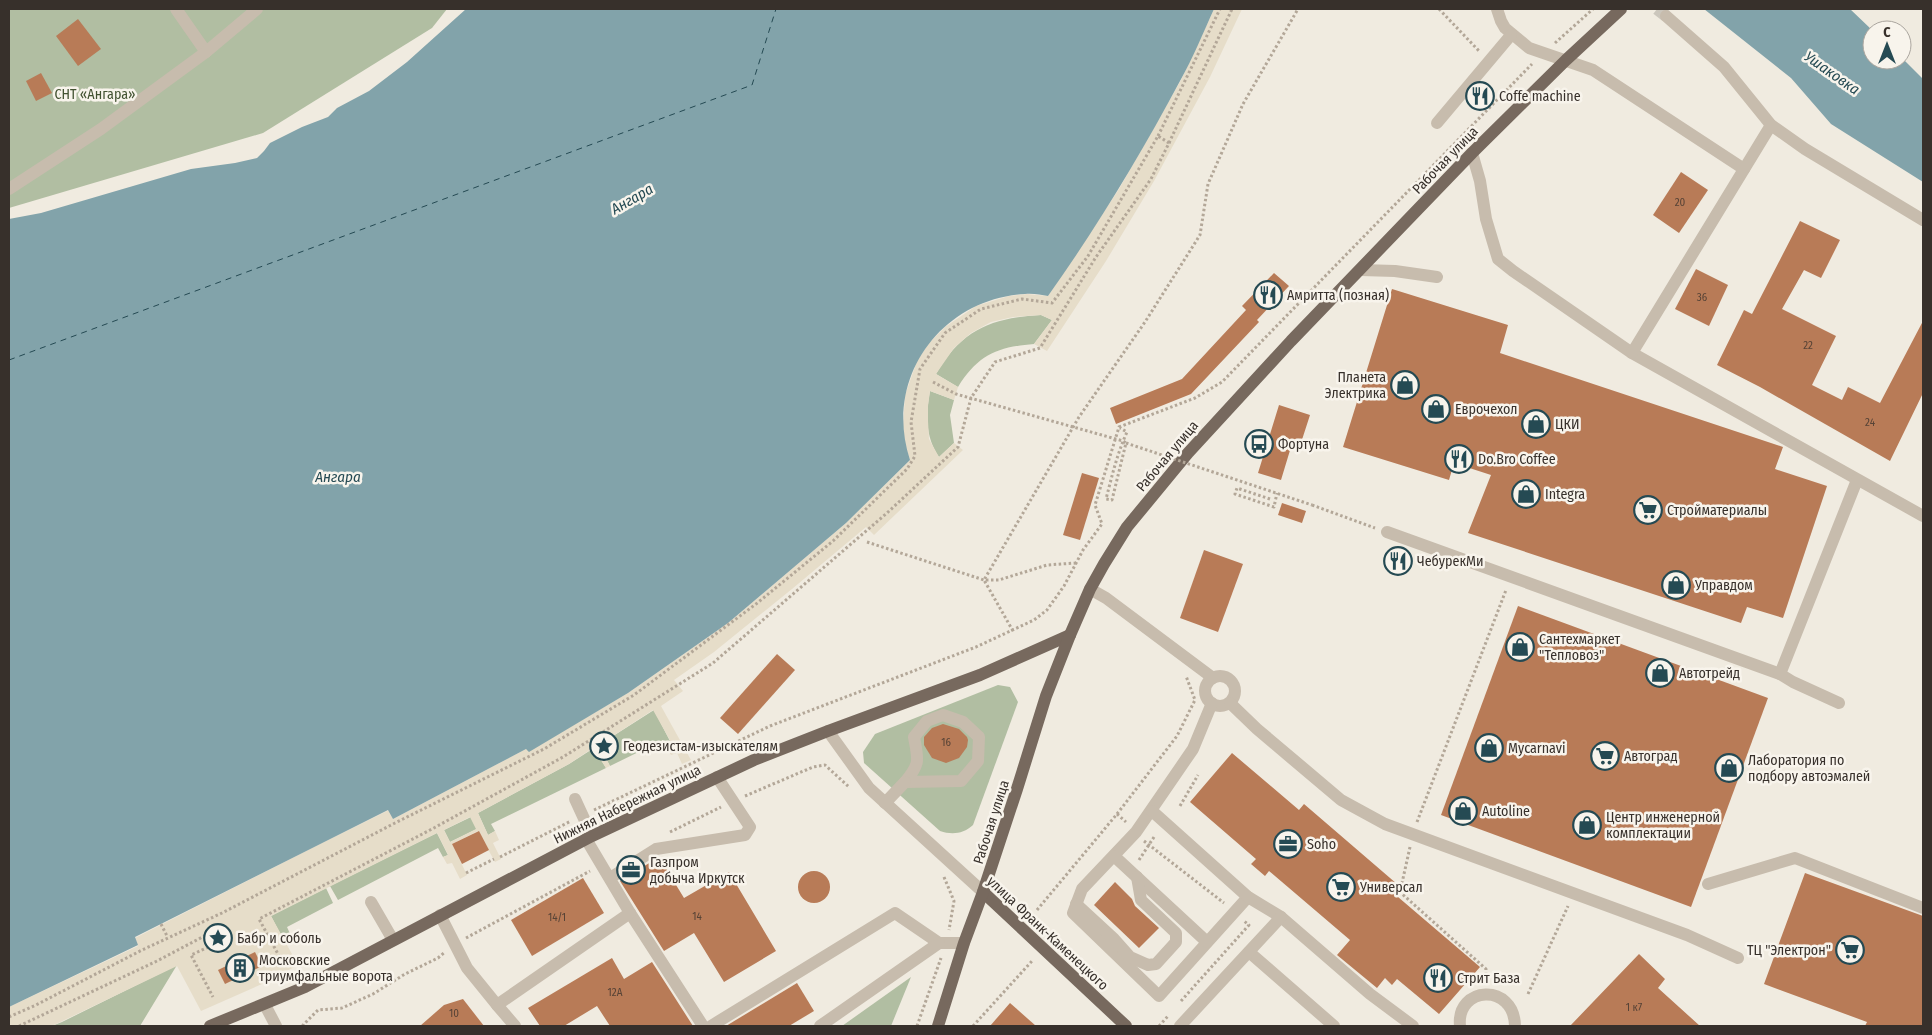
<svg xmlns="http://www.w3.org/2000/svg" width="1932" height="1035" font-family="'Fira Sans Condensed',sans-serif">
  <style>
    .green { fill: #b1bea2 }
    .plaza { fill: #e6ddc9; fill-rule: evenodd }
    .water { fill: #82a3aa }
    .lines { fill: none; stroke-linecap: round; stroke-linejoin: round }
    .ferry { stroke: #254a53; stroke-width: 1; stroke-dasharray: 6 5; stroke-linecap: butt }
    .building { fill: #b87b57 }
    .minor-tunnel { stroke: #cbc6bc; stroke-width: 12; stroke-dasharray: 12 6; stroke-linecap: butt }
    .path { stroke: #b3a798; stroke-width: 3; stroke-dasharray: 2.5 2.5; stroke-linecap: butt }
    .minor { stroke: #c7bcad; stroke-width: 12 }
    .major { stroke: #77695e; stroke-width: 12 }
    .path-bridge { stroke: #b3a798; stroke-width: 3; stroke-dasharray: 2.5 2.5; stroke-linecap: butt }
    .labels { text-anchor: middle; stroke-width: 5; stroke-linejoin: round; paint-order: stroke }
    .number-label { font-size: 11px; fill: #574336 }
    .park-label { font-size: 14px; fill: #425231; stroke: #f8f4ec }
    .poi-label { font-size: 14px; fill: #37302b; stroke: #f8f4ec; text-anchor: start }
    .street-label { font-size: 14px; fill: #37302b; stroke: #f8f4ec }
    .water-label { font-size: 15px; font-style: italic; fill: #254a53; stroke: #f8f4ec }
  </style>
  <rect width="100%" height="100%" fill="#f0ebe0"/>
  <!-- green -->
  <g class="green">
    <path d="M9 9H447L432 28 263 133 9 208Z"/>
    <path d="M1041 315 1052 320 1034 344C997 347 978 355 958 387L936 374C962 329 992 318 1041 315Z"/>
    <path d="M930 391 954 400 950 415 954 443 939 457C925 437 926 413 930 391Z"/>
    <path d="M998 685 1010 687 1018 702 973 825C963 834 952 835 940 831L864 763 863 752 875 734Z"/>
    <path d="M654 710 672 745 667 748 663 740 610 766 599 745Z"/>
    <path d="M594 748 606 768 491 824 495 831 488 835 478 813 569 764Z"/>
    <path d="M471 817 477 829 450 842 444 830Z"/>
    <path d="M437 833 448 855 443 857 438 848 338 900 330 886Z"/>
    <path d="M326 888 333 903 287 927 291 936 283 939 271 916Z"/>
    <path d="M177 965 140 1026H52L62 1022Z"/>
    <path d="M911 977 891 1026H842Z"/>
  </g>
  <!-- plaza -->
  <path class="plaza" d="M1214 9H1242L1210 77 1154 181 1106 261 1047 351 1034 344 1052 320 1041 315 1013 317 991 322 971 333 954 348 936 374 958 387 954 400 930 391 928 406V421L929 439 939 457 954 443 963 450 874 535 866 527 792 589 714 652 674 680 683 691 661 706 691 760 682 764 677 753 671 755 667 748 672 744 653 710 599 745 610 766 606 768 593 748 569 764 478 813 488 835 495 831 499 840 493 843 501 859 495 862 478 831 452 844 467 875 460 879 452 863 447 864 443 857 448 855 437 833 271 916 298 965 262 984 201 1011 177 966 52 1026H9V1007L138 946 135 938 316 846 389 810 393 819 526 749 529 751 628 693 728 623 846 523 910 460 905 444 903 427 905 395 917 361 929 343 945 327 976 306 1009 296 1027 294 1048 296 1119 189 1181 80ZM470 817 476 829 450 842 444 830Z"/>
  <!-- water -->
  <g class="water">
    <path d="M466 9H1214C1203 33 1193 58 1180 81 1140 156 1097 227 1048 296 1041 295 1033 293 1025 294 941 299 883 378 910 460L846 523 728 623 628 693 529 752 526 749 393 819 388 810 135 937 138 945 9 1007V219L41 213 191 169 235 163 257 158 264 151 270 143 302 127 328 117 337 108 369 91 407 62Z"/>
    <path d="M1704 9H1850L1872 30V60H1902V58L1923 79V182L1831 124 1791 78Z"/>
  </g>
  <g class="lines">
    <!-- ferry -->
    <path class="ferry" d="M9 360 752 85 776 9"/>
  </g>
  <!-- building -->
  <g class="building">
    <path d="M78 19 101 49 78 66 56 36Z"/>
    <path d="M41 73 52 93 36 101 26 81Z"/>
    <path d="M1681 172 1708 190 1679 233 1653 215Z"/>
    <path d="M1800 221 1840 240 1821 278 1804 270 1782 309 1836 336 1812 385 1842 400 1848 387 1880 403 1923 321V393L1890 461 1760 387 1717 365 1744 310 1752 314Z"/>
    <path d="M1696 269 1728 285 1709 326 1675 309Z"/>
    <path d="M1274 273 1289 286 1257 320 1259 322 1191 394 1116 424 1110 408 1182 379 1246 310 1242 306Z"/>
    <path d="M1392 289 1508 325 1500 353 1783 447 1775 469 1827 486 1783 618 1747 607 1741 623 1468 533 1491 475 1454 463 1449 480 1343 447Z"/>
    <path d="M1279 405 1310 415 1299 449 1291 447 1281 480 1258 473Z"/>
    <path d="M1082 473 1099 478 1080 540 1063 535Z"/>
    <path d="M1282 503 1306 511 1302 523 1278 515Z"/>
    <path d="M1204 550 1243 564 1218 632 1180 618Z"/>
    <path d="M1518 606 1768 698 1691 907 1441 815Z"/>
    <path d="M777 654 795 670 738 734 720 718Z"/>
    <path d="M943 724 959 729 967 737 968 740 967 747 959 758 946 763 932 758 924 745V737L932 728Z"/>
    <path d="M1232 753 1299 810 1304 804 1397 884 1391 891 1480 967 1439 1014 1397 979 1392 985 1385 978 1377 988 1337 955 1350 940 1269 871 1265 876 1251 864 1256 859 1190 802Z"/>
    <path d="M479 831 489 850 462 864 452 844Z"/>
    <path d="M659 857 684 898 729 872 776 951 724 982 694 933 664 951 620 881Z"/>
    <circle cx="814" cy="887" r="16"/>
    <path d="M1805 873 1923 916V1026H1865L1867 1022 1764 984Z"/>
    <path d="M583 878 604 913 532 956 511 920Z"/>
    <path d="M1115 882 1132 899 1135 906 1159 928 1139 948 1094 905Z"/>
    <path d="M255 952 262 966 225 984 218 970Z"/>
    <path d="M1639 954 1665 979 1658 988 1700 1026H1570Z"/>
    <path d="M612 958 624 979 652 962 693 1026H610L597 1006 564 1026H540L528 1008Z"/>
    <path d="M797 983 814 1011 789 1026H726Z"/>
    <path d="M463 999 484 1026H420L444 1005Z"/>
    <path d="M1010 1003 1036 1026H990Z"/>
  </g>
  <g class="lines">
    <!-- minor-tunnel -->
    <path class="minor-tunnel" d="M1657 9 1666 16"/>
    <!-- path -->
    <g class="path">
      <path d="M1439 9 1480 52"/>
      <path d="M1555 43 1593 9"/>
      <path d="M1158 136 1220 9"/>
      <path d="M1169 143 1232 9"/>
      <path d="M933 382 956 394 1123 441 1126 443 1112 500 1106 499C1112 476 1117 454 1127 432L1120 428"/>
      <path d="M1270 499 1237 488 1235 494 1274 507 1277 493"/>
      <path d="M1312 505 1375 528"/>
      <path d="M867 542 984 580H999L1047 565 1076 563"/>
      <path d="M1013 631 984 580 1079 417 1145 322 1200 235 1208 184 1243 104 1298 9"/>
      <path d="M745 796 813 767 825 765 849 787"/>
      <path d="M1180 806 1198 775"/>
      <path d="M594 810 770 726 976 647 1034 620 1047 610 1064 586 1083 550 1102 524 1095 505 1119 427 1195 398 1222 382 1532 64"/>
      <path d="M1117 814 1126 822"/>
      <path d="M1417 822 1506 590"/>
      <path d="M670 832 721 807"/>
      <path d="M1144 841 1224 903"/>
      <path d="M1410 847 1400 892 1486 969V981"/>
      <path d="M500 857 571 821"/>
      <path d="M1139 860 1154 837"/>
      <path d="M466 873 494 859"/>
      <path d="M944 877 954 901 949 930"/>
      <path d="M1037 910 1117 814 1177 736 1195 700 1186 676"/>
      <path d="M161 924 167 936"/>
      <path d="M218 927 228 947"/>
      <path d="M466 938 590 871"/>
      <path d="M213 945 191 955 213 997"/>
      <path d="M1528 994 1568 906"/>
      <path d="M1181 1001 1249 925 1244 921"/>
      <path d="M9 1017 36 1005 142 950 222 913 395 823 544 749 634 695 756 604 833 541 907 469 915 456 911 422 920 369 945 333 981 309 1022 299 1052 303 1088 256 1158 136 1169 143 1151 179 1096 257 1040 348 995 362 971 398 958 447 887 513 713 663 563 757 432 829 259 919 284 965"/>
      <path d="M19 1026 157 961 210 933 216 943"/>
      <path d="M304 1026 303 1025 318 1010 342 1008 373 994 405 974 438 958 445 952"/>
      <path d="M917 1026 941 958"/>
      <path d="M973 1026 1032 961"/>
      <path d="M1159 1026 1169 1015"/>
    </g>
    <!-- minor -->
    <g class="minor">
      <path d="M176 9 206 52"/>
      <path d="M1497 9 1501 21 1505 28 1529 48 1593 70 1744 169"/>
      <path d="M1666 16 1724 67 1771 125 1805 149 1923 220"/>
      <path d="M1437 123 1511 35"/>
      <path d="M1472 153 1480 181 1486 219 1498 259 1513 271 1632 353 1923 516"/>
      <path d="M9 189 101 129 206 52 257 9"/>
      <path d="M1361 270 1395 271 1437 277"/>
      <path d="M1632 353 1771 125"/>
      <path d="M1387 532 1780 674"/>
      <path d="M1090 589 1106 598 1213 678"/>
      <circle cx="1220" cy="691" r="15"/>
      <path d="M1212 703 1193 749 1136 832 1082 889 1073 913 1159 996 1248 897"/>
      <path d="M1230 703 1257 729 1341 800 1385 824 1687 935 1738 958"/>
      <path d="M1839 703 1793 682 1780 674 1857 480"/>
      <path d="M943 715 963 722 979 737 978 761 961 781 905 782C921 763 918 760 914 737L927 721Z"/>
      <path d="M828 731 869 788 983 892"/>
      <path d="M575 799 592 836"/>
      <path d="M885 803 905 782"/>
      <path d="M1152 811 1248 897 1281 917 1370 994 1413 1026"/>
      <path d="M586 839 630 913 703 1026"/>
      <path d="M1114 856 1207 942"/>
      <path d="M610 878 656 849 745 835 750 827 717 777"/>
      <path d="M1708 884 1795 858 1923 908"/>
      <path d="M371 902 393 940"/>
      <path d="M1076 904 1114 939 1130 957 1148 965 1156 964 1176 942V933L1141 900 1137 877"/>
      <path d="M440 915 467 968 497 1005 630 913"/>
      <path d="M1249 952 1334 1026"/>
      <path d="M265 1005 276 1026"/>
      <path d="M497 1005 515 1026"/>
      <path d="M711 1026 895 913 939 943H964"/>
      <path d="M820 1026 939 943"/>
      <path d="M1180 1026 1281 917"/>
      <path d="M1460 1026C1456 986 1514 982 1515 1026"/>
    </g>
    <!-- major -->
    <g class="major">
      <path d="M983 892 1126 1026"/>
      <path d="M210 1026 305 987 592 836 754 760 828 731 980 675 1070 635"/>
      <path d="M938 1026 964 943 983 892 1017 789 1046 696 1070 635 1090 589 1104 564 1127 527 1188 453 1291 341 1472 153 1566 60 1621 9"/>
    </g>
    <!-- path-bridge -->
    <path class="path-bridge" d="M1126 443 1312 505"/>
  </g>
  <!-- icons -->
  <defs>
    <symbol id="restaurant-ring" viewBox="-11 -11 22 22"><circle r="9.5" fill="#f8f4ec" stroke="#254a53" stroke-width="1.5"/><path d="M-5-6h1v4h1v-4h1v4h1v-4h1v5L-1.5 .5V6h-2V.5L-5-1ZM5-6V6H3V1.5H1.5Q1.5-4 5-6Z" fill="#254a53"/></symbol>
    <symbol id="shop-ring" viewBox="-11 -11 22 22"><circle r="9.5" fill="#f8f4ec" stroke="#254a53" stroke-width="1.5"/><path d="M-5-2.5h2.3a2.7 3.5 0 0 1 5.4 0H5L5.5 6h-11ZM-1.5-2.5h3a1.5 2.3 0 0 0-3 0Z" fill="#254a53"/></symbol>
    <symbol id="bus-ring" viewBox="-11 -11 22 22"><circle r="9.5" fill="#f8f4ec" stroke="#254a53" stroke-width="1.5"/><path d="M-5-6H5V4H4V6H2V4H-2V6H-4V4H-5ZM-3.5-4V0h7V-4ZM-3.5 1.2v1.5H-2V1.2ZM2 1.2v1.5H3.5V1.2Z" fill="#254a53"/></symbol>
    <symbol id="supermarket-ring" viewBox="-11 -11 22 22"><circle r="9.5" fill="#f8f4ec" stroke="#254a53" stroke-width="1.5"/><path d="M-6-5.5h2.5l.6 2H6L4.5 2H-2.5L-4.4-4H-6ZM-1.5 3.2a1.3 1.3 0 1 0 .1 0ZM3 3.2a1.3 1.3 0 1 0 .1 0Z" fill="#254a53"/></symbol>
    <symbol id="sight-ring" viewBox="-11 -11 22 22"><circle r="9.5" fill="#f8f4ec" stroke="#254a53" stroke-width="1.5"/><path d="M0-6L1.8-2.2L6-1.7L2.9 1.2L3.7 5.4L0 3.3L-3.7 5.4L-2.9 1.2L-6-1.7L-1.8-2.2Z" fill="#254a53"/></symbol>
    <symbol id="office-ring" viewBox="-11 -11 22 22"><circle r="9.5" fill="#f8f4ec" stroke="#254a53" stroke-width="1.5"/><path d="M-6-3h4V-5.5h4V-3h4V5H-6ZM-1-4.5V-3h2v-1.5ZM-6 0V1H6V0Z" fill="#254a53"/></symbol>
    <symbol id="building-ring" viewBox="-11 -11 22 22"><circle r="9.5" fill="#f8f4ec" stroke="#254a53" stroke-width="1.5"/><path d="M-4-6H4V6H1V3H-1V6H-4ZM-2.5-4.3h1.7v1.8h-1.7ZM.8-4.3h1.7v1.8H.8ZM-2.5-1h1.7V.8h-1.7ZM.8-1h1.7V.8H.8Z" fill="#254a53"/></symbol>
  </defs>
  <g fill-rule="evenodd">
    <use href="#restaurant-ring" x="1464" y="80" width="32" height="32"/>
    <use href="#restaurant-ring" x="1252" y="279" width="32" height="32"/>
    <use href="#shop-ring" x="1389" y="369" width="32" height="32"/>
    <use href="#shop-ring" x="1420" y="393" width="32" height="32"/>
    <use href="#shop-ring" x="1520" y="408" width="32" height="32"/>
    <use href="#bus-ring" x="1243" y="428" width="32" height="32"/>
    <use href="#restaurant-ring" x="1443" y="443" width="32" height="32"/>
    <use href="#shop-ring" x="1510" y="478" width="32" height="32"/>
    <use href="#supermarket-ring" x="1632" y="494" width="32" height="32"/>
    <use href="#restaurant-ring" x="1382" y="545" width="32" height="32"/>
    <use href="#shop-ring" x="1660" y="569" width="32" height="32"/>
    <use href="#shop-ring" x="1504" y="631" width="32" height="32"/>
    <use href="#shop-ring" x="1644" y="657" width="32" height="32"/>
    <use href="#sight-ring" x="588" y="730" width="32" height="32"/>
    <use href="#shop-ring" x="1473" y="732" width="32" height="32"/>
    <use href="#supermarket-ring" x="1589" y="740" width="32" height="32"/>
    <use href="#shop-ring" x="1713" y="752" width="32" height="32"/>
    <use href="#shop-ring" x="1447" y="795" width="32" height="32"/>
    <use href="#shop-ring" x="1571" y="809" width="32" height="32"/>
    <use href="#office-ring" x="1272" y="828" width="32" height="32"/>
    <use href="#office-ring" x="615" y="854" width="32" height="32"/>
    <use href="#supermarket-ring" x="1325" y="871" width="32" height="32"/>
    <use href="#sight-ring" x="202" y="922" width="32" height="32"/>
    <use href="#supermarket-ring" x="1834" y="934" width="32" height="32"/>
    <use href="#building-ring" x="224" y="952" width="32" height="32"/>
    <use href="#restaurant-ring" x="1422" y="962" width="32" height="32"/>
  </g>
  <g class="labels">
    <!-- number labels -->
    <g class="number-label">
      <text x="1680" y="206">20</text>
      <text x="1702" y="301">36</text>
      <text x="1808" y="349">22</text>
      <text x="1870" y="426">24</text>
      <text x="946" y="746">16</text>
      <text x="697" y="920">14</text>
      <text x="557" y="921">14/1</text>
      <text x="615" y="996">12А</text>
      <text x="1634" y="1011">1 к7</text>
      <text x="454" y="1017">10</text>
    </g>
    <!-- park labels -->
    <g class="park-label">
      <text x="95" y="99">СНТ «Ангара»</text>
    </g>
    <!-- poi labels -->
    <g class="poi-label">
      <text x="1499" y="101">Coffe machine</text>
      <text x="1287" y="300">Амритта (позная)</text>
      <text x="1386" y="382" text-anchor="end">Планета<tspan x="1386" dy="16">Электрика</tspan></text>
      <text x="1455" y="414">Еврочехол</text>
      <text x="1555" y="429">ЦКИ</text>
      <text x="1278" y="449">Фортуна</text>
      <text x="1478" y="464">Do.Bro Coffee</text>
      <text x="1545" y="499">Integra</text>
      <text x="1667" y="515">Стройматериалы</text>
      <text x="1417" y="566">ЧебурекМи</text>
      <text x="1695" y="590">Управдом</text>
      <text x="1539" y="644">Сантехмаркет<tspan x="1539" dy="16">"Тепловоз"</tspan></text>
      <text x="1679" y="678">Автотрейд</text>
      <text x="623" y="751">Геодезистам-изыскателям</text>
      <text x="1508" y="753">Mycarnavi</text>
      <text x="1624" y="761">Автоград</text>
      <text x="1748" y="765">Лаборатория по<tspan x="1748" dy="16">подбору автоэмалей</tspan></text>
      <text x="1482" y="816">Autoline</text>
      <text x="1606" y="822">Центр инженерной<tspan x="1606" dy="16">комплектации</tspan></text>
      <text x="1307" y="849">Soho</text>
      <text x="650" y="867">Газпром<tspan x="650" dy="16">добыча Иркутск</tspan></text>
      <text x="1360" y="892">Универсал</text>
      <text x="237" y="943">Бабр и соболь</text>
      <text x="1831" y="955" text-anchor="end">ТЦ "Электрон"</text>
      <text x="259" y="965">Московские<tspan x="259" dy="16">триумфальные ворота</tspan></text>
      <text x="1457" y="983">Стрит База</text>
    </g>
    <!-- street labels -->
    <g class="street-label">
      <text transform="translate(1445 160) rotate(-46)" y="5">Рабочая улица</text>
      <text transform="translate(1167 456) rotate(-50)" y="5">Рабочая улица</text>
      <text transform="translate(627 804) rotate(-26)" y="5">Нижняя Набережная улица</text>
      <text transform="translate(991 822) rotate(-72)" y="5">Рабочая улица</text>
      <text transform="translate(1048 933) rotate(43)" y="5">улица Франк-Каменецкого</text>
    </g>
    <!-- water labels -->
    <g class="water-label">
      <text transform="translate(1832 73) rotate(35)" y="5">Ушаковка</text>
      <text transform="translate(632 199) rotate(-30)" y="5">Ангара</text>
      <text x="338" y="482">Ангара</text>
    </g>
  </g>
  <!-- border -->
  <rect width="1932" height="1035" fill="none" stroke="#37302b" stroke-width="20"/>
  <!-- north arrow -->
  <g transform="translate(1887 45)"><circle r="24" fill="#f8f4ec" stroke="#aba69f"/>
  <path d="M0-4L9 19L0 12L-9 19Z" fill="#254a53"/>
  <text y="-8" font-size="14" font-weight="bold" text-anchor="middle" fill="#37302b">С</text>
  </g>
</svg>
